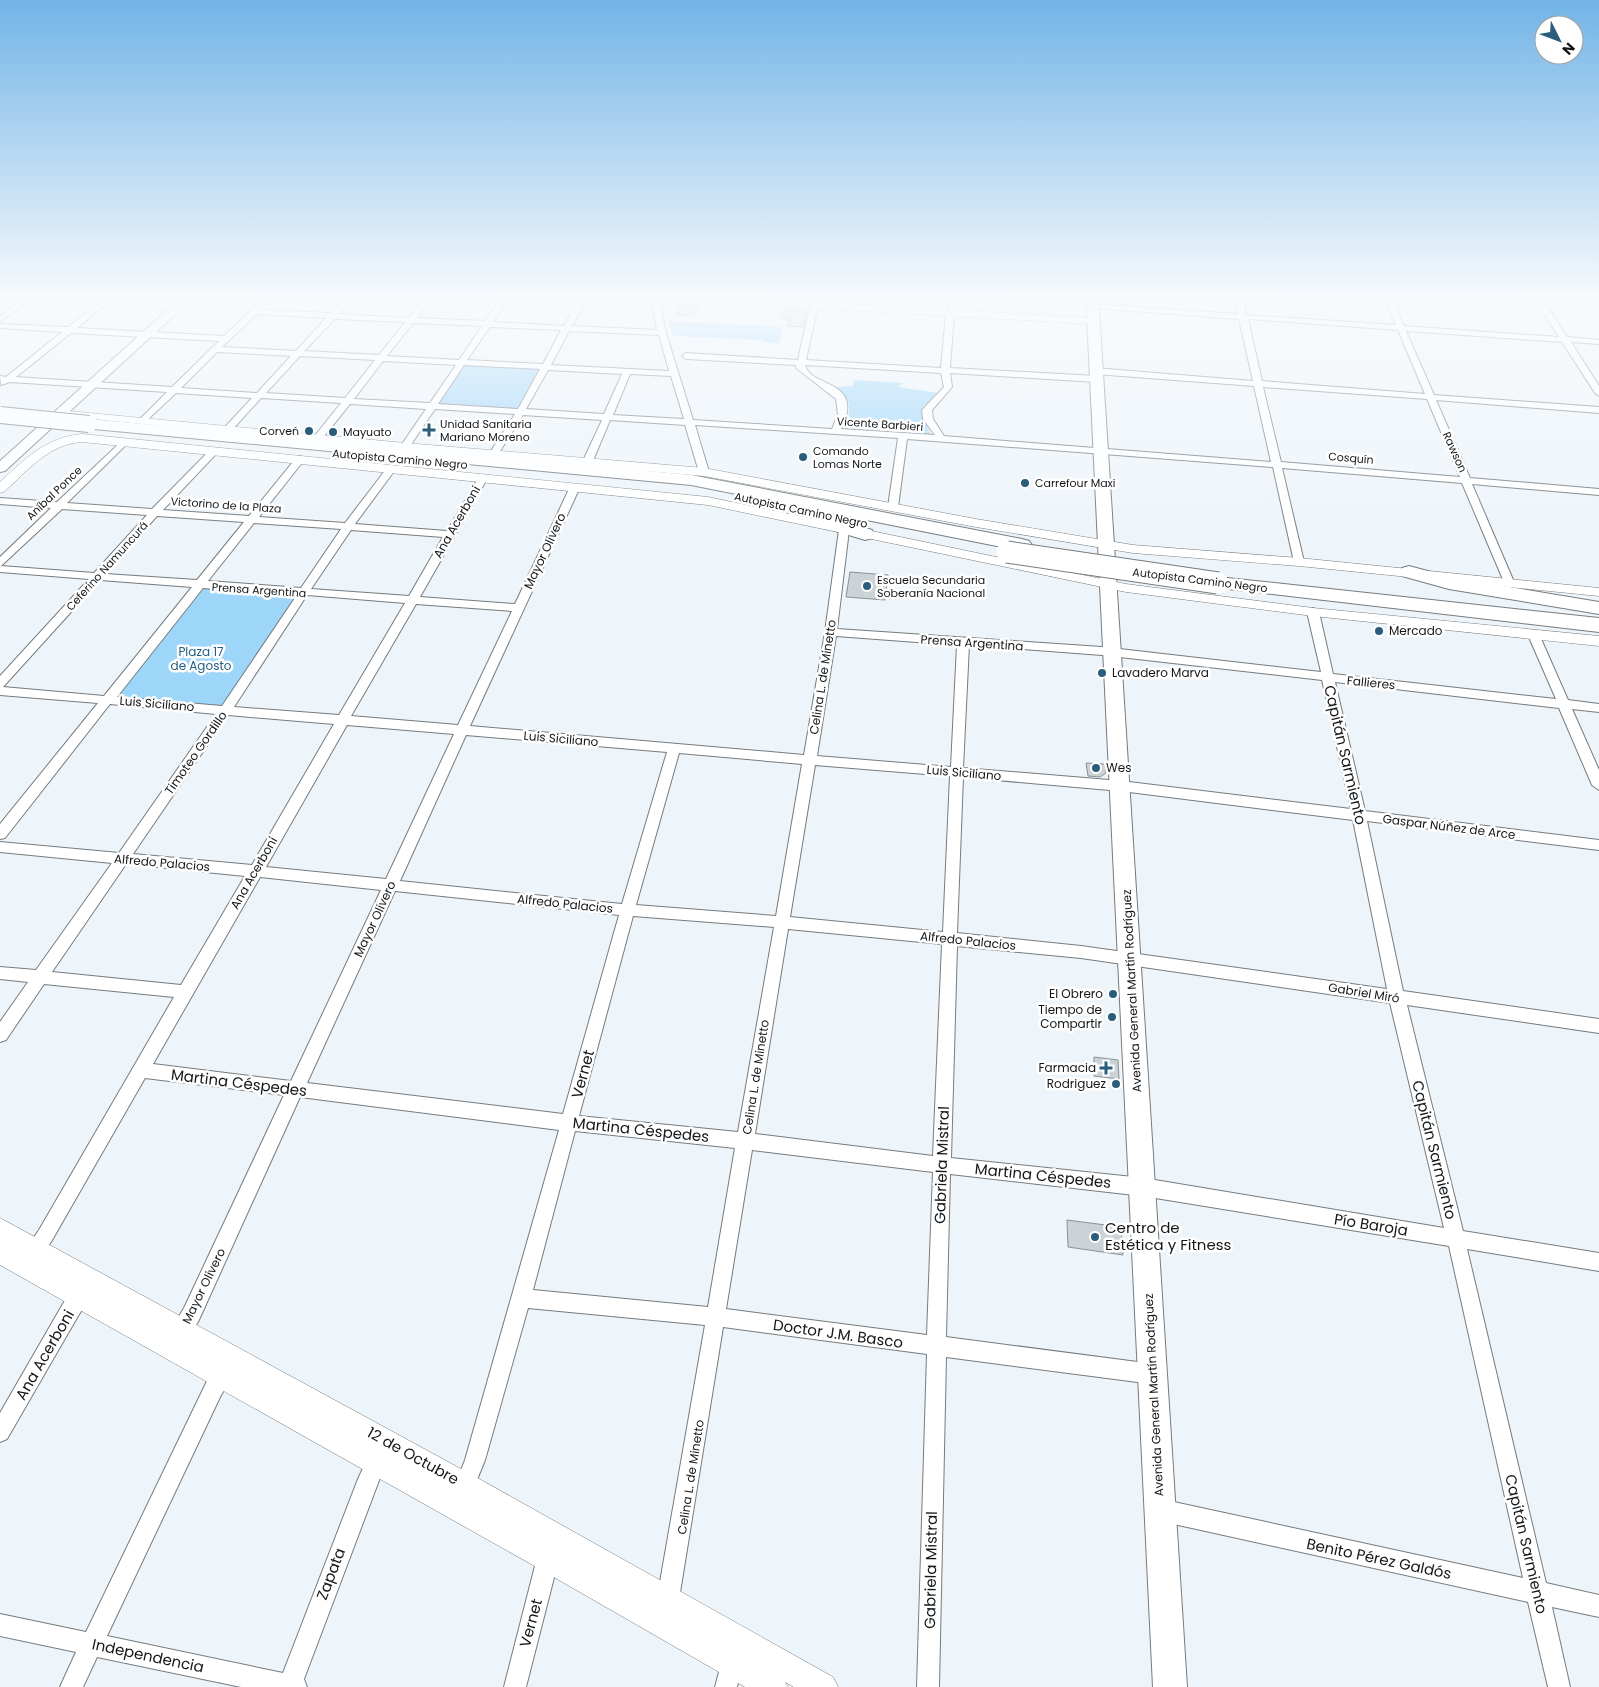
<svg xmlns="http://www.w3.org/2000/svg" width="1599" height="1687" font-family="Poppins,sans-serif">
  <style>
    .green { fill: #9ed6f9 }
    .building { fill: #ccd3d7; stroke: #8b9296 }
    .lines { fill: none; stroke-linecap: round; stroke-linejoin: round }
    .minor-casing { stroke: #757b7f; stroke-width: 2 }
    .tertiary-casing { stroke: #757b7f; stroke-width: 1 }
    .secondary-casing { stroke: #757b7f; stroke-width: 2 }
    .motorway-casing { stroke: #757b7f; stroke-width: 2 }
    .minor { fill: #fff; fill-rule: evenodd }
    .tertiary { fill: #fff; fill-rule: evenodd }
    .secondary { fill: #fff; fill-rule: evenodd }
    .motorway { fill: #fff; fill-rule: evenodd }
    .motorway-bridge-far1-casing { stroke: #757b7f; stroke-width: 18; stroke-linecap: butt }
    .motorway-bridge-casing { stroke: #757b7f; stroke-width: 23; stroke-linecap: butt }
    .motorway-bridge-far1 { stroke: #fff; stroke-width: 16 }
    .motorway-bridge { stroke: #fff; stroke-width: 21 }
    .poi-dot { fill: #2a5d7a; stroke: #fff; stroke-width: 2 }
    .labels { text-anchor: middle; stroke-width: 5; stroke-linejoin: round; paint-order: stroke }
    .far-poi-label { font-size: 11px; fill: #141618; stroke: #fff; text-anchor: start }
    .far-street-label { font-size: 11px; fill: #141618; stroke: #fff }
    .street-label { font-size: 12px; fill: #141618; stroke: #fff }
    .poi-label { font-size: 12px; fill: #141618; stroke: #fff; text-anchor: end }
    .park-label { font-size: 12px; fill: #225e7f; stroke: #fff }
    .near-street-label { font-size: 15px; fill: #141618; stroke: #fff }
    .near-poi-label { font-size: 15px; fill: #141618; stroke: #fff; text-anchor: start }
  </style>
  <rect width="100%" height="100%" fill="#eef5fa"/>
  <!-- green -->
  <g class="green">
    <path d="M667 321 782 327 779 343 763 342V340L673 336Z"/>
    <path d="M463 364 545 368 522 409 433 405Z"/>
    <path d="M854 380 904 383 897 387 939 393 922 411 930 434 904 432V424L878 423 877 431 845 429C851 408 853 402 836 387L853 386Z"/>
    <path d="M199 585 303 593 225 710 107 700Z"/>
  </g>
  <!-- building -->
  <g class="building">
    <path d="M680 306 698 307 694 316 676 315Z"/>
    <path d="M783 309 807 311 803 327 787 326 790 319 781 318Z"/>
    <path d="M850 572 888 575 885 600 846 597Z"/>
    <path d="M1086 763 1105 764 1106 773 1100 777 1088 776Z"/>
    <path d="M1094 1057 1118 1060 1119 1079 1094 1076Z"/>
    <path d="M1067 1220 1121 1227 1123 1255 1068 1247Z"/>
  </g>
  <g class="lines">
    <defs>
      <g id="minor">
        <path d="M29 295H38L0 322V316Z"/>
        <path d="M108 295H117L77 328 224 336 268 295H277L262 310 330 313 348 295H356L339 314 409 318 427 295H435L417 318 485 321 503 295H511L493 322 564 326 581 295H589L572 326 657 330 650 295H658L666 333 693 420 832 429 838 414 836 399 796 368V365L686 359 682 356 686 353 798 360 810 305 814 303 818 305 806 360 941 368 946 314 939 312 941 295H949L947 310 954 312 950 368 1096 376 1100 379 1096 382 950 373 952 387 932 410 933 419 944 436 1271 462 1254 386 1095 374 1091 371 1095 368 1253 381 1239 319 1093 308H1090V304L1238 314 1234 295H1242L1246 315 1396 325 1383 295H1391L1404 326 1559 337 1532 295H1540L1567 337 1599 340V344L1571 342 1599 386V396L1595 393 1562 342 1406 331 1434 395 1599 407V413L1436 400 1470 478 1599 489V495L1472 484 1514 582 1509 585 1504 582 1462 483 1282 468 1304 562 1299 565 1294 562 1273 467 907 439 898 507 893 510 888 507 898 438 695 425 709 472 704 475 699 472 685 425 610 420 592 463 587 466 582 463 602 420 523 415 497 456 494 457 489 454 515 414 435 409 408 449 405 450 400 447 426 409 350 404 321 440 318 441 313 438 341 403 261 398 231 431H225V427L252 398 176 393 143 424 138 421 167 392 10 382 1 385 0 376 6 377 62 332 0 328V324L68 327ZM257 314 326 318 296 351 222 347ZM335 319 405 322 379 355 304 351ZM1248 319 1398 330 1425 394 1262 381ZM413 323 482 326 459 360 387 356ZM490 327 561 330 543 364 467 360ZM569 331 659 335 669 371 551 365ZM71 333 219 341 172 387 16 377ZM217 352 291 356 257 393 181 388ZM300 356 375 360 345 398 266 393ZM383 361 456 365 430 403 354 399ZM464 365 540 369 518 409 438 404ZM805 365 941 373 944 387 922 410 923 419 935 435 841 429C866 379 810 388 805 365ZM548 370 622 374 604 414 526 409ZM630 374 671 376 684 419 613 415ZM1263 387 1427 399 1460 477 1281 462Z"/>
        <path d="M795 295H803L800 306 793 304Z"/>
        <path d="M124 439 127 440V444L67 503 152 509 212 448H218V452L163 510 249 516 297 457 300 456 305 459 259 517 345 523 387 468 390 467 395 470 355 524 447 531 479 477H485L487 479 420 597 515 604 570 487 578 485 580 487 470 726 804 755 825 632 839 530 844 527 849 530 837 629 1102 647 1321 672 1307 612 1313 608 1319 612 1333 674 1556 699 1528 635 1530 632H1538L1568 700 1599 704V712L1572 709 1599 770V790L1592 785 1559 708 1335 682 1365 811 1599 840V850L1367 821 1403 991 1599 1019V1033L1407 1005 1463 1231 1599 1253V1271L1467 1249 1546 1583 1599 1595V1617L1552 1607 1570 1687H1548L1528 1602 1160 1521 1153 1517 1149 1510 1153 1503 1160 1499 1523 1578 1449 1246 1143 1196 950 1174 946 1337 1153 1364 1160 1367 1163 1374 1160 1381 1153 1384 946 1357 939 1687H917L927 1354 723 1327 678 1605 675 1613 667 1616 659 1613 656 1605 705 1325 528 1308 485 1460 472 1492 465 1495 458 1492 455 1485 465 1460 559 1130 300 1097 198 1322 184 1343 177 1346 170 1343 167 1336 184 1308 284 1095 145 1078 51 1242 37 1260 31 1263 25 1260 22 1254 39 1230 174 997 44 984 6 1040 0 1042V1022L28 982 0 979V967L36 970 112 863 0 852V842L119 853 216 714 110 704 5 838 0 839V824L98 703 0 695V676L89 579 0 572V557L51 508 0 504V498L57 502ZM62 509 147 515 94 573 1 566ZM157 516 244 522 197 580 105 574ZM254 523 341 529 301 588 208 581ZM351 530 443 537 409 596 311 589ZM100 580 192 587 104 696 3 687ZM203 588 297 595 222 706 117 697ZM307 595 405 603 339 715 234 707ZM416 604 512 611 458 725 351 716ZM836 636 957 645 951 767 817 756ZM969 645 1102 655 1322 680 1351 809 1121 781 963 768ZM228 715 334 724 252 865 133 854ZM347 725 454 734 386 879 266 867ZM466 735 667 752 622 904 400 881ZM679 753 802 764 776 916 636 905ZM815 765 950 776 943 932 790 917ZM963 777 1121 791 1353 820 1387 989 1081 946 957 933ZM126 864 245 876 181 985 52 972ZM260 877 381 890 291 1081 153 1064ZM395 891 619 915 563 1114 307 1083ZM633 916 774 927 738 1132 579 1116ZM788 929 942 944 933 1156 755 1134ZM957 946 1081 958 1390 1003 1444 1228 1143 1178 951 1158ZM575 1131 735 1148 708 1307 533 1290ZM752 1150 933 1172 927 1335 726 1309Z"/>
        <path d="M85 1282 92 1284 94 1291 78 1316 7 1439 0 1442V1413L64 1302 78 1284Z"/>
        <path d="M226 1362 233 1365 236 1372 221 1395 107 1636 283 1673 358 1479 369 1455 376 1452 383 1455 386 1462 304 1679 307 1687H241L97 1657 83 1687H60L76 1652 0 1636V1614L86 1632 207 1381 219 1365Z"/>
        <path d="M548 1547 556 1550 559 1558 526 1687H504L537 1558 540 1550Z"/>
        <path d="M732 1650 740 1653 743 1661 737 1687H715L724 1653Z"/>
      </g>
      <g id="tertiary">
        <path d="M22 295 20 297 0 302V296Z"/>
        <path d="M623 295H685L1093 318 1098 321 1093 324 628 298Z"/>
        <path d="M68 411 405 443 704 468 976 519 1133 545 1299 558 1599 588V596L1299 566 1133 553 976 527 704 476 405 451 64 416 62 414Z"/>
        <path d="M82 434 708 497 1126 584 1313 608 1599 636V646L1313 616 1126 592 708 505 82 442C49 444 28 470 4 492L0 493V482C25 459 46 437 82 434Z"/>
        <path d="M0 1218 474 1476 833 1677 838 1687H794L785 1682 788 1687H745L538 1568 0 1265Z"/>
      </g>
      <g id="secondary">
        <path d="M184 295H196L5 471 0 472V461Z"/>
        <path d="M1086 295H1098L1187 1687H1153Z"/>
      </g>
      <g id="motorway">
        <path d="M89 419 691 475 1022 539 1029 541 1032 545 1029 549 1022 551 691 485 83 428 81 424 83 420Z"/>
        <path d="M823 515 872 530 874 534 872 538 865 540 816 525 814 521 816 517Z"/>
        <path d="M1409 566 1450 577 1599 602V614L1449 589 1402 576 1399 572 1402 568Z"/>
        <path d="M1218 577 1599 618V632L1211 587 1208 583 1211 579Z"/>
      </g>
    </defs>
    <!-- minor casing -->
    <use href="#minor" class="minor-casing"/>
    <!-- tertiary casing -->
    <use href="#tertiary" class="tertiary-casing"/>
    <!-- secondary casing -->
    <use href="#secondary" class="secondary-casing"/>
    <!-- motorway casing -->
    <use href="#motorway" class="motorway-casing"/>
    <!-- minor -->
    <use href="#minor" class="minor"/>
    <!-- tertiary -->
    <use href="#tertiary" class="tertiary"/>
    <!-- secondary -->
    <use href="#secondary" class="secondary"/>
    <!-- motorway -->
    <use href="#motorway" class="motorway"/>
    <defs>
      <path id="motorway-bridge-far1" d="M0 415 89 424"/>
      <path id="motorway-bridge" d="M1007 552 1218 583"/>
    </defs>
    <!-- motorway-bridge-far1 casing -->
    <use href="#motorway-bridge-far1" class="motorway-bridge-far1-casing"/>
    <!-- motorway-bridge casing -->
    <use href="#motorway-bridge" class="motorway-bridge-casing"/>
    <!-- motorway-bridge-far1 -->
    <use href="#motorway-bridge-far1" class="motorway-bridge-far1"/>
    <!-- motorway-bridge -->
    <use href="#motorway-bridge" class="motorway-bridge"/>
  </g>
  <!-- sky -->
  <linearGradient id="sky" x2="0" y2="1"><stop stop-color="#72b4e6"/><stop offset="0.56" stop-color="#f7fafd"/><stop offset="1" stop-color="#f7fafd" stop-opacity="0"/></linearGradient>
  <rect width="1599" height="531" fill="url(#sky)"/>
  <!-- markers -->
  <g class="poi-dot">
    <path d="M426.5 422.5h5v5h5v5h-5v5h-5v-5h-5v-5h5z"/>
    <circle cx="309" cy="431" r="5"/>
    <circle cx="333" cy="432" r="5"/>
    <circle cx="803" cy="457" r="5"/>
    <circle cx="1025" cy="483" r="5"/>
    <circle cx="867" cy="586" r="5"/>
    <circle cx="1379" cy="631" r="5"/>
    <circle cx="1102" cy="673" r="5"/>
    <circle cx="1096" cy="768" r="5"/>
    <circle cx="1113" cy="994" r="5"/>
    <circle cx="1112" cy="1017" r="5"/>
    <path d="M1103.5 1060.5h5v5h5v5h-5v5h-5v-5h-5v-5h5z"/>
    <circle cx="1116" cy="1084" r="5"/>
    <circle cx="1095" cy="1237" r="5"/>
  </g>
  <g class="labels">
    <!-- far-poi labels -->
    <g class="far-poi-label">
      <text x="440" y="428">Unidad Sanitaria<tspan x="440" dy="13">Mariano Moreno</tspan></text>
      <text x="299" y="435" text-anchor="end">Corveń</text>
      <text x="343" y="436">Mayuato</text>
      <text x="813" y="455">Comando<tspan x="813" dy="13">Lomas Norte</tspan></text>
      <text x="1035" y="487">Carrefour Maxi</text>
      <text x="877" y="584">Escuela Secundaria<tspan x="877" dy="13">Soberanía Nacional</tspan></text>
    </g>
    <!-- far-street labels -->
    <g class="far-street-label">
      <text transform="translate(880 424) rotate(4)" y="4">Vicente Barbieri</text>
      <text transform="translate(1455 452) rotate(66)" y="4">Rawson</text>
      <text transform="translate(1351 458) rotate(5)" y="4">Cosquín</text>
      <text transform="translate(400 459) rotate(5)" y="4">Autopista Camino Negro</text>
      <text transform="translate(54 493) rotate(-44)" y="4">Aníbal Ponce</text>
      <text transform="translate(226 505) rotate(4)" y="4">Victorino de la Plaza</text>
      <text transform="translate(801 510) rotate(12)" y="4">Autopista Camino Negro</text>
      <text transform="translate(107 566) rotate(-48)" y="4">Ceferino Namuncurá</text>
      <text transform="translate(1200 580) rotate(7)" y="4">Autopista Camino Negro</text>
      <text transform="translate(259 590) rotate(4)" y="4">Prensa Argentina</text>
    </g>
    <!-- street labels -->
    <g class="street-label">
      <text transform="translate(457 522) rotate(-60)" y="4">Ana Acerboni</text>
      <text transform="translate(545 551) rotate(-65)" y="4">Mayor Olivero</text>
      <text transform="translate(972 643) rotate(4)" y="4">Prensa Argentina</text>
      <text transform="translate(823 677) rotate(-81)" y="4">Celina L. de Minetto</text>
      <text transform="translate(1371 683) rotate(6)" y="4">Fallieres</text>
      <text transform="translate(157 704) rotate(5)" y="4">Luis Siciliano</text>
      <text transform="translate(561 739) rotate(5)" y="4">Luis Siciliano</text>
      <text transform="translate(196 753) rotate(-55)" y="4">Timoteo Gordillo</text>
      <text transform="translate(964 773) rotate(5)" y="4">Luis Siciliano</text>
      <text transform="translate(1449 827) rotate(7)" y="4">Gaspar Núñez de Arce</text>
      <text transform="translate(162 863) rotate(5)" y="4">Alfredo Palacios</text>
      <text transform="translate(254 873) rotate(-60)" y="4">Ana Acerboni</text>
      <text transform="translate(565 904) rotate(6)" y="4">Alfredo Palacios</text>
      <text transform="translate(375 919) rotate(-65)" y="4">Mayor Olivero</text>
      <text transform="translate(968 941) rotate(6)" y="4">Alfredo Palacios</text>
      <text transform="translate(1132 991) rotate(-93)" y="4">Avenida General Martín Rodríguez</text>
      <text transform="translate(1364 993) rotate(9)" y="4">Gabriel Miró</text>
      <text transform="translate(756 1077) rotate(-81)" y="4">Celina L. de Minetto</text>
      <text transform="translate(204 1286) rotate(-64)" y="4">Mayor Olivero</text>
      <text transform="translate(1154 1395) rotate(-93)" y="4">Avenida General Martín Rodríguez</text>
      <text transform="translate(691 1477) rotate(-81)" y="4">Celina L. de Minetto</text>
    </g>
    <!-- poi labels -->
    <g class="poi-label">
      <text x="1389" y="635" text-anchor="start">Mercado</text>
      <text x="1112" y="677" text-anchor="start">Lavadero Marva</text>
      <text x="1106" y="772" text-anchor="start">Wes</text>
      <text x="1103" y="998">El Obrero</text>
      <text x="1102" y="1014">Tiempo de<tspan x="1102" dy="14">Compartir</tspan></text>
      <text x="1096" y="1072">Farmacia</text>
      <text x="1106" y="1088">Rodriguez</text>
    </g>
    <!-- park labels -->
    <g class="park-label">
      <text x="201" y="656">Plaza 17<tspan x="201" dy="14">de Agosto</tspan></text>
    </g>
    <!-- near-street labels -->
    <g class="near-street-label">
      <text transform="translate(1345 755) rotate(77)" y="5">Capitán Sarmiento</text>
      <text transform="translate(583 1074) rotate(-75)" y="5">Vernet</text>
      <text transform="translate(239 1083) rotate(7)" y="5">Martina Céspedes</text>
      <text transform="translate(641 1130) rotate(6)" y="5">Martina Céspedes</text>
      <text transform="translate(1434 1150) rotate(76)" y="5">Capitán Sarmiento</text>
      <text transform="translate(942 1165) rotate(-88)" y="5">Gabriela Mistral</text>
      <text transform="translate(1043 1176) rotate(6)" y="5">Martina Céspedes</text>
      <text transform="translate(1371 1225) rotate(9)" y="5">Pío Baroja</text>
      <text transform="translate(838 1334) rotate(8)" y="5">Doctor J.M. Basco</text>
      <text transform="translate(45 1355) rotate(-60)" y="5">Ana Acerboni</text>
      <text transform="translate(413 1456) rotate(29)" y="5">12 de Octubre</text>
      <text transform="translate(1526 1544) rotate(77)" y="5">Capitán Sarmiento</text>
      <text transform="translate(1379 1559) rotate(12)" y="5">Benito Pérez Galdós</text>
      <text transform="translate(931 1570) rotate(-89)" y="5">Gabriela Mistral</text>
      <text transform="translate(331 1574) rotate(-69)" y="5">Zapata</text>
      <text transform="translate(531 1623) rotate(-75)" y="5">Vernet</text>
      <text transform="translate(148 1656) rotate(12)" y="5">Independencia</text>
    </g>
    <!-- near-poi labels -->
    <g class="near-poi-label">
      <text x="1105" y="1233">Centro de<tspan x="1105" dy="17">Estética y Fitness</tspan></text>
    </g>
  </g>
  <!-- north arrow -->
  <g transform="translate(1559 40) rotate(132)"><circle r="24" fill="#ffffff" stroke="#a1a2a3"/>
  <path d="M0-4L9 19L0 12L-9 19Z" fill="#2a5d7a"/>
  <text y="-8" font-size="14" font-weight="bold" text-anchor="middle" fill="#141618">N</text>
  </g>
</svg>
